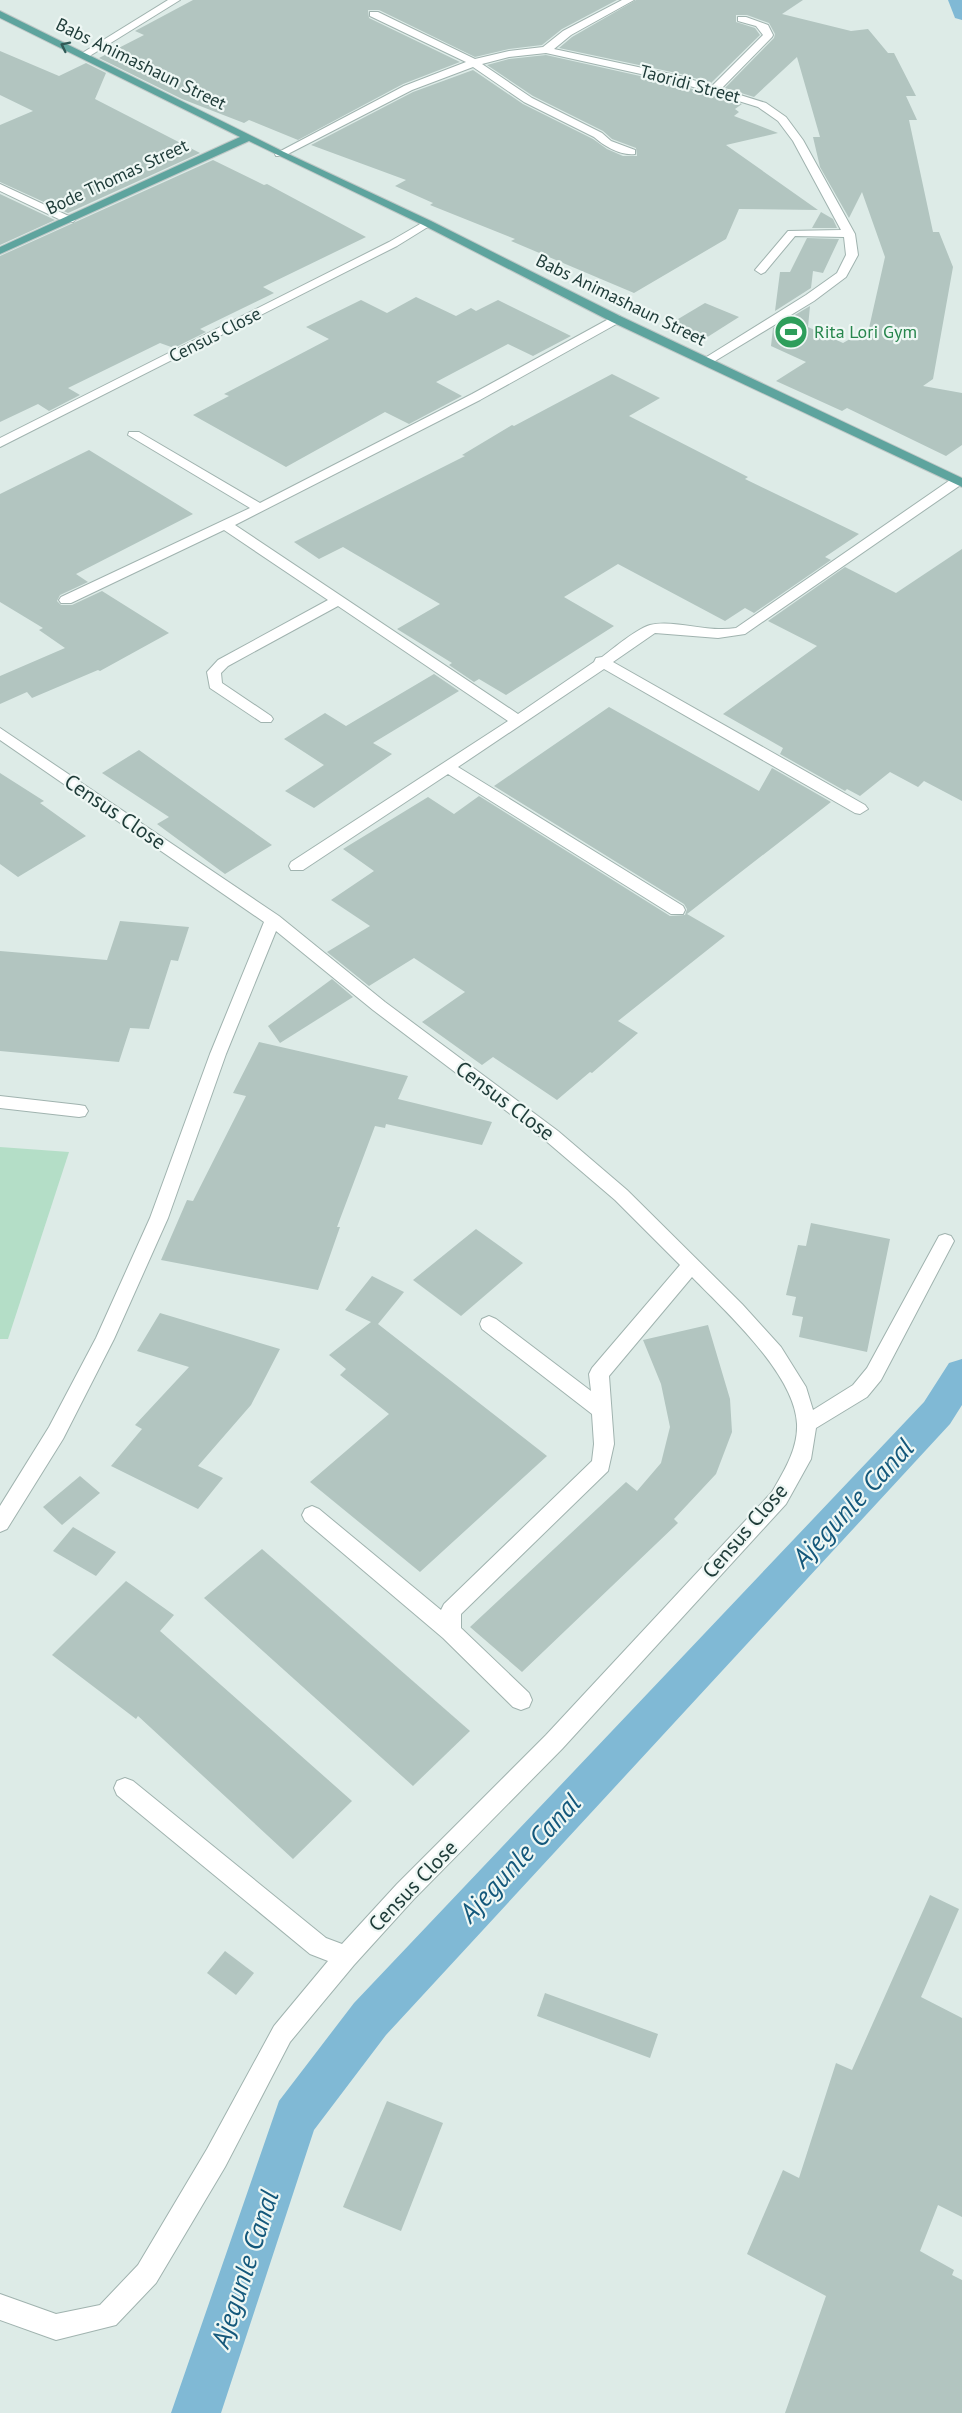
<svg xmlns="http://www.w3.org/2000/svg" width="962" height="2413" font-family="'PT Sans',sans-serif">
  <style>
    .green { fill: #b4dec7 }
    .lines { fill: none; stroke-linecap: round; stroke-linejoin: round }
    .canal { fill: #80b9d5; fill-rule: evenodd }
    .building { fill: #b2c5c0 }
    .minor-casing { stroke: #a0b3af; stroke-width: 2 }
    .major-casing { stroke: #c0c8c7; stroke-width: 2 }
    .minor { fill: #fff; fill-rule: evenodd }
    .major { fill: #5ea49e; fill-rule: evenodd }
    .oneway { stroke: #315a57 }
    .labels { text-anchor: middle; stroke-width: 4.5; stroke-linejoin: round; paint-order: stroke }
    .far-street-label { font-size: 18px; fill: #1e3b38; stroke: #eef7f4 }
    .far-leisure-label { font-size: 18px; fill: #27864d; stroke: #eef7f4; text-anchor: start }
    .street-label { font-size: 21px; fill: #1e3b38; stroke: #eef7f4 }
    .near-water-label { font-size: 27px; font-style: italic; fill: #14587b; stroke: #eef7f4 }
  </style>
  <rect width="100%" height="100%" fill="#ddebe7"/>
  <!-- green -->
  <path class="green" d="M0 1147 69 1152 8 1339H0Z"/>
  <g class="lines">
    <!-- canal -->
    <g class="canal">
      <path d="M948 0H962V20L955 18Z"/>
      <path d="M962 1359V1405L950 1424 386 2035 314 2130 221 2413H171L279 2101 354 2003 924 1402 949 1363Z"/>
    </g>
  </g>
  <!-- building -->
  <g class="building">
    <path d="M193 0H617L562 29 542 45 509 49 475 57 379 10H368L369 18 460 62 403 84 298 140 249 120 244 123 182 99 99 58 144 35 135 31Z"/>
    <path d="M636 0H803L782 14 851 31 868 29 888 53H894L916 96H906L917 120H909L933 232H939L953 267 933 379 923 386 962 393V445L946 456 847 408 842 411 776 381 806 362 771 346 773 328 810 306 808 327 843 343 869 328 885 257 862 192 849 218 820 167 813 137H820L797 57 754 97 725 88 774 38 775 34 769 23 747 15H736V22L755 28 760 35 711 83 681 74 559 48 572 37Z"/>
    <path d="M0 51 59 76 86 63 106 73 95 99 200 153 68 213 0 182V125L33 111 0 95Z"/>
    <path d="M546 55 676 84 742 104 735 109 739 112 734 116 778 133 726 145 818 210 739 209 726 239 634 293 511 241 515 239 430 205 433 203 395 186 406 180 311 145 413 92 473 70 523 104 593 139 607 149 623 156H637L636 148 612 139 603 131 533 96 487 65 509 59Z"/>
    <path d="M213 160 264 185 267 184 366 237 263 287 274 293 200 329 206 332 174 348 160 343 68 388 80 395 49 411 38 404 0 422V256Z"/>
    <path d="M0 194 55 220 0 245Z"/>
    <path d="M821 212 833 219 837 228H812Z"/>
    <path d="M807 238 839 239 823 273 813 271 811 288 775 311 780 272H790Z"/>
    <path d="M416 297 456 316 471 308 476 311 498 300 571 336 533 356 508 344 436 382 462 396 409 424 385 412 286 467 193 415 229 396 224 394 329 339 306 327 361 300 387 313Z"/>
    <path d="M705 303 739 317 698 343 663 328Z"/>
    <path d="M612 374 660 398 629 416 748 477 745 479 859 534 825 557 831 560 754 613 745 608 725 621 618 564 564 597 614 626 506 695 479 679 474 682 449 665 452 663 397 629 440 604 343 547 319 559 294 542 465 456 462 455 512 425 514 426Z"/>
    <path d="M89 450 193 514 76 574 88 582 60 595 57 601 61 605H72L102 591 169 633 100 671 98 670 32 698 27 692 0 704V676L65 648 39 630 43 628 0 602V494Z"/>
    <path d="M962 549V801L924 781 918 787 890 772 860 796 847 789 845 791 780 754 783 748 723 714 817 646 768 621 845 567 896 593Z"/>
    <path d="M434 674 459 691 373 743 392 754 314 808 285 791 324 765 284 739 325 713 346 726Z"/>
    <path d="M609 707 759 791 772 768 831 802 687 914 725 936 618 1021 638 1033 592 1073 590 1072 557 1100 493 1057 482 1065 422 1022 465 992 414 958 369 986 327 952 370 926 331 900 374 871 343 849 428 797 454 814 479 796 670 916 685 915 687 909 684 904 494 786Z"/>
    <path d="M139 750 213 803 272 845 225 874 157 824 169 817 102 773Z"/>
    <path d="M0 773 44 801 40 803 86 836 18 877 0 864Z"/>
    <path d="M120 921 189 927 178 961 171 960 149 1029 130 1028 119 1062 0 1051V951L107 960Z"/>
    <path d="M332 979 353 997 280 1043 268 1026Z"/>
    <path d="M259 1042 408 1076 398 1099 492 1122 482 1145 386 1124 385 1128 375 1126 337 1227H340L318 1290 161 1260 187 1200 193 1201 246 1096 233 1093Z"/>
    <path d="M811 1223 890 1239 867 1352 799 1337 803 1317 792 1315 796 1297 786 1295 798 1245 806 1246Z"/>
    <path d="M476 1229 523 1263 461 1316 413 1280Z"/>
    <path d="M372 1276 404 1292 378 1324 547 1456 420 1572 310 1482 389 1414 340 1375 346 1369 329 1355 371 1322 345 1310Z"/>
    <path d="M160 1313 280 1349 251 1405 198 1466 223 1478 198 1509 111 1466 142 1429 135 1425 189 1367 137 1351Z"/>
    <path d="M708 1325 730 1399 732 1432 716 1474 674 1519 678 1523 522 1672 470 1627 626 1482 637 1491 661 1463 670 1427 661 1384 643 1340Z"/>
    <path d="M80 1476 100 1493 62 1525 43 1507Z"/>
    <path d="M73 1527 116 1552 96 1576 53 1551Z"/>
    <path d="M262 1549 470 1731 413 1786 204 1598Z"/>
    <path d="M126 1581 174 1615 160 1631 352 1801 293 1859 138 1716 136 1719 52 1655Z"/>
    <path d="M930 1895 959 1909 921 1997 962 2018V2217L938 2205 920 2251 954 2270 952 2275 962 2280V2413H785L826 2296 747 2254 783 2170 799 2178 836 2063 852 2070Z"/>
    <path d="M225 1951 254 1973 236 1995 207 1973Z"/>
    <path d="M545 1993 658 2034 650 2058 537 2016Z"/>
    <path d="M387 2101 443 2123 401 2231 343 2207Z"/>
  </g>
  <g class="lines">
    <defs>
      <g id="minor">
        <path d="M168 0H180L88 57 79 55Z"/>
        <path d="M622 0H634L571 35 554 49 680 76 712 86 763 35 756 26 738 21V17H746L768 25 773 35 772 37 721 89 766 103 786 117 803 140 855 234 858 255 846 277 814 301 710 364H702L700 361 806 295 837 273 846 255 844 237 795 236 765 272 761 274 755 270 788 231 841 230 793 141 778 121 758 107 677 82 546 53 509 57 482 64 532 98 602 133 611 141 635 150V154C621 156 604 146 594 137L524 102 473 67 412 90 284 156H276L275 154 404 86 466 62 370 16V12H378L475 59 509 51 543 47 563 31Z"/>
        <path d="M0 184 73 218 75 220 73 222H65L0 191Z"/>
        <path d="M427 220 433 223 431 225 397 246 0 447V438L389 242Z"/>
        <path d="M616 315 620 316V322L480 400 235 525 518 714 594 662 596 658 602 657C614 648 636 629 650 625 674 619 707 633 736 628L953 478H962V484L745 634 718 638 655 633 613 662 865 805 868 809 860 814 855 813 604 669 458 767 683 906 685 910 683 914H671L448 774 303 870H291L289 866 291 862 508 721 338 606 228 666 221 673 222 683 271 716 273 719 271 722H261L210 688 207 672 218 660 328 600 224 530 71 603H61L59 600 61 597 250 508 128 435 129 432H139L260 503 472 394Z"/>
        <path d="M0 728 279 916 385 1002 558 1131 627 1190 742 1304 781 1347 806 1387 813 1410 853 1385 867 1368 939 1236 945 1234 951 1236 954 1241 881 1380 867 1397 816 1428 811 1459 786 1504 562 1749 413 1900 354 1965 290 2042 225 2167 156 2283 116 2325 56 2340 0 2320V2294L56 2314 100 2305 138 2265 207 2149 274 2026 328 1961 310 1954 117 1795 114 1788 117 1781 125 1778 133 1781 326 1938 342 1944 397 1884 546 1735 772 1492C784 1471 798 1449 797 1424 795 1374 725 1311 692 1277L609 1376 614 1444 608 1471 461 1614V1628L529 1693 532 1700 529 1707 521 1710 513 1707 443 1638 305 1521 302 1515 305 1509 312 1506 319 1509 441 1610 444 1604 592 1461 594 1444 592 1414 482 1329 480 1324 482 1319 489 1316 496 1319 591 1391 589 1374 592 1368 680 1265 615 1200 546 1141 373 1010 276 931 226 1054 168 1218 114 1339 63 1439 7 1529 0 1532V1506L49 1427 96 1338 150 1218 210 1054 264 922 0 740Z"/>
        <path d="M0 1096 79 1105 85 1106 88 1111 85 1116 79 1117 0 1108Z"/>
      </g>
      <path id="major" d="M0 11 284 152 431 221 620 316 962 478V487L612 322 423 225 249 141 0 254V247L240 137 0 18Z"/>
    </defs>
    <!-- minor casing -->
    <use href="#minor" class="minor-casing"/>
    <!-- major casing -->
    <use href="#major" class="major-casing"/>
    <!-- minor -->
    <use href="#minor" class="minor"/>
    <!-- major -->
    <use href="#major" class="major"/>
  </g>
  <!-- one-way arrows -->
  <defs><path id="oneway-chevron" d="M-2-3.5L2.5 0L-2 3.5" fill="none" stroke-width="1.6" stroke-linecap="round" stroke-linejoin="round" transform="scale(1.5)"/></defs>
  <use class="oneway" href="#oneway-chevron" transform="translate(65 46) rotate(-154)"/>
  <!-- icons -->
  <defs>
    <symbol id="stadium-disc" viewBox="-11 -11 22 22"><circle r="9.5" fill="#2e9e5b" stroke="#eef7f4"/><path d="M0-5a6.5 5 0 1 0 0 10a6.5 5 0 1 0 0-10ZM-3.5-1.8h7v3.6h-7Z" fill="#fff"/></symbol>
  </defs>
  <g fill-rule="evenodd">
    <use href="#stadium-disc" x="772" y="313" width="38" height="38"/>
  </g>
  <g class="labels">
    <!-- far-street labels -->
    <g class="far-street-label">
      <text transform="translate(141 64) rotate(26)" y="6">Babs Animashaun Street</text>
      <text transform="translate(690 84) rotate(15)" y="6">Taoridi Street</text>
      <text transform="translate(117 177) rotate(-25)" y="6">Bode Thomas Street</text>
      <text transform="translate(621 300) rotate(26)" y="6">Babs Animashaun Street</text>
      <text transform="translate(215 335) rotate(-27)" y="6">Census Close</text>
    </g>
    <!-- far-leisure labels -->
    <g class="far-leisure-label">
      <text x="814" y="338">Rita Lori Gym</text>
    </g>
    <!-- street labels -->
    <g class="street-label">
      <text transform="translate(115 812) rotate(34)" y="7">Census Close</text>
      <text transform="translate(505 1101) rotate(37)" y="7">Census Close</text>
      <text transform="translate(745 1531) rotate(-49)" y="7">Census Close</text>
      <text transform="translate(413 1886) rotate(-46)" y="7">Census Close</text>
    </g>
    <!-- near-water labels -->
    <g class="near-water-label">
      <text transform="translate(853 1503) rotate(-47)" y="9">Ajegunle Canal</text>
      <text transform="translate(520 1858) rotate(-47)" y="9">Ajegunle Canal</text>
      <text transform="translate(245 2269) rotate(-72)" y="9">Ajegunle Canal</text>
    </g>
  </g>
</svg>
